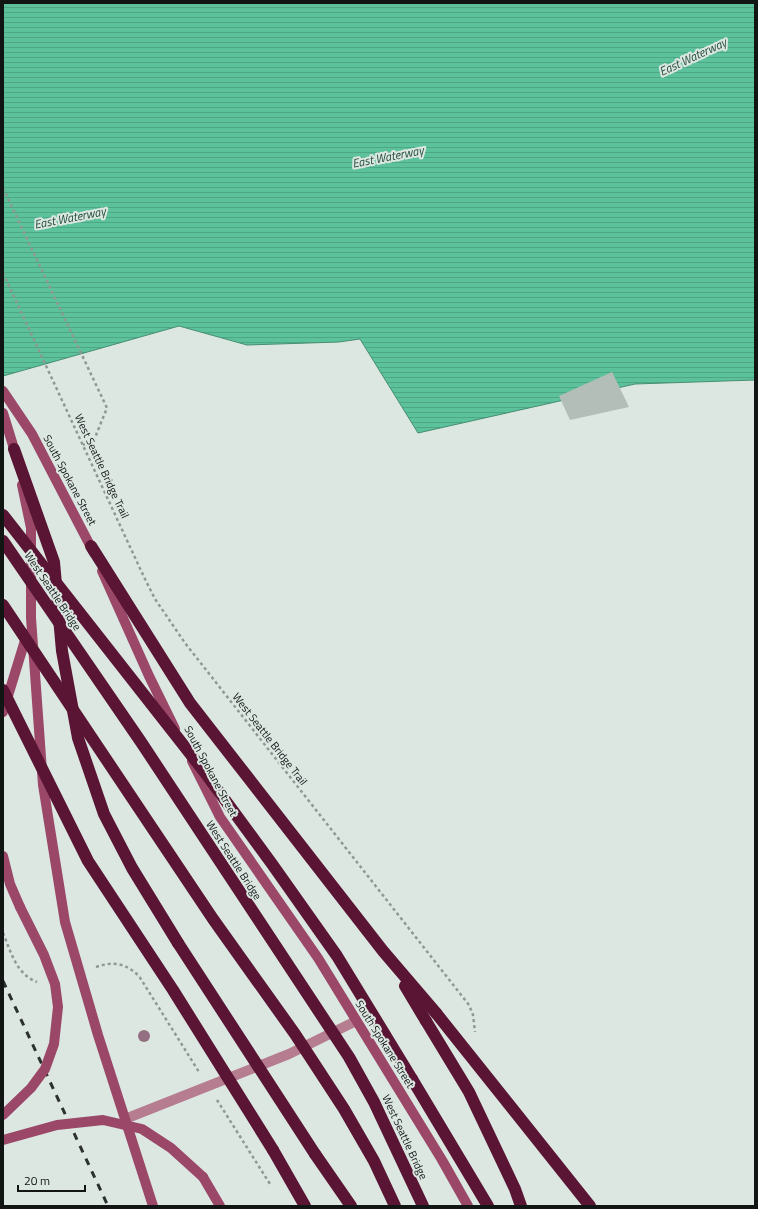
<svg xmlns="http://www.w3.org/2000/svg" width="758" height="1209" font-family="'Titillium Web',sans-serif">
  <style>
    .water { fill: url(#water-rules); stroke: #468e72 }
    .building { fill: #b4beb9 }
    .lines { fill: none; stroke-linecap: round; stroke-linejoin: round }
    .path { stroke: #909894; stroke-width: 2.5; stroke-dasharray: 3 3; stroke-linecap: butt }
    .street { stroke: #b67c90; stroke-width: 10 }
    .secondary { stroke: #9a4768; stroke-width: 10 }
    .highway { stroke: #5a1534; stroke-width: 12 }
    .rail { stroke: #2c3130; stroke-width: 3; stroke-dasharray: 7 7; stroke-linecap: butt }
    .secondary-bridge { stroke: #9a4768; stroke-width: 10 }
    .highway-bridge { stroke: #5a1534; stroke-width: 12 }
    .tree { fill: #946f81 }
    .labels { text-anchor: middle; stroke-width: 4; stroke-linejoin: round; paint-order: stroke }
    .street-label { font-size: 11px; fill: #111514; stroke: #dce7e2 }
    .water-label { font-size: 12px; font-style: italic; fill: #214c3b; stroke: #dce7e2 }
  </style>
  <defs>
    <pattern id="water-rules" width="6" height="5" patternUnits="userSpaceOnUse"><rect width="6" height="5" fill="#5cc29b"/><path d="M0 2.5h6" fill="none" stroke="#4fa685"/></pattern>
  </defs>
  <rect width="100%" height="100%" fill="#dce7e2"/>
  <!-- water -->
  <path class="water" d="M3 3H755V380L635 384 418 433 360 339 339 342 247 345 179 326 3 376Z"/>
  <!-- building -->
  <path class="building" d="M612 372 629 407 570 420 559 396Z"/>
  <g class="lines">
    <!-- path -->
    <g class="path">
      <path d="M3 188 107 408 94 440 83 445"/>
      <path d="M3 273 144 577 155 599 185 643 469 1005 473 1015 475 1032"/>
      <path d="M3 933C11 952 16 974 37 982"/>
      <path d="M96 967C114 961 125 963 139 976L199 1072"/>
      <path d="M217 1100 270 1184"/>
    </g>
    <!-- street -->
    <path class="street" d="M125 1119 289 1054 356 1021"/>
    <!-- secondary -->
    <g class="secondary">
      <path d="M3 391 32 434 94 553"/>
      <path d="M3 413 16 455"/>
      <path d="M22 485 31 528V618L43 785 65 922 98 1035 153 1206"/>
      <path d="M102 571 149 676 175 729"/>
      <path d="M3 712 27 634"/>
      <path d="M192 761 220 817 318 958 442 1160 468 1206"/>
      <path d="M3 856 10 884 20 907"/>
      <path d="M203 1177 220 1206"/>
    </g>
    <!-- highway -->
    <g class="highway">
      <path d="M14 449 54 562 62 651 78 738 104 814 132 868 178 943"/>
      <path d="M91 546 190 703 383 951 436 1013"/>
      <path d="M405 986 426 1021"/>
      <path d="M412 1079 488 1206"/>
      <path d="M273 1150 305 1206"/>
      <path d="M315 1154 351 1206"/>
    </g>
    <!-- rail -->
    <path class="rail" d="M3 981 108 1206"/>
    <!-- secondary-bridge -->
    <g class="secondary-bridge">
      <path d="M3 1115 31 1088 45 1069 54 1044 58 1007 55 984 44 955 20 907"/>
      <path d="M3 1140 57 1125 103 1120 142 1129 171 1148 203 1177"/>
    </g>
    <!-- highway-bridge -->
    <g class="highway-bridge">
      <path d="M3 515 203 770 272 864 337 956 412 1079"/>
      <path d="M3 541 141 742 349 1057 374 1102 423 1206"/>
      <path d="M3 605 213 919 295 1034 344 1109 374 1161 395 1206"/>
      <path d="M3 690 88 861 173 990 273 1150"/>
      <path d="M178 943 315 1154"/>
      <path d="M436 1013 590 1206"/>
      <path d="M426 1021 469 1092 515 1189 521 1206"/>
    </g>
  </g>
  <!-- trees -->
  <circle class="tree" cx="144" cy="1036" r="6"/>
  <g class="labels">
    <!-- street labels -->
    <g class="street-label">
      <text transform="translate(102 466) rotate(65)" y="4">West Seattle Bridge Trail</text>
      <text transform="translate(70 480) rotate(62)" y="4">South Spokane Street</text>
      <text transform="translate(53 591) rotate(56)" y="4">West Seattle Bridge</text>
      <text transform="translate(270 739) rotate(52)" y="4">West Seattle Bridge Trail</text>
      <text transform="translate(211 771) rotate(62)" y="4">South Spokane Street</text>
      <text transform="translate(234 860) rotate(57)" y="4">West Seattle Bridge</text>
      <text transform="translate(385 1044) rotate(58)" y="4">South Spokane Street</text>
      <text transform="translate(405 1137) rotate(65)" y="4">West Seattle Bridge</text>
    </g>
    <!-- water labels -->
    <g class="water-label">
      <text transform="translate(693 57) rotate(-25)" y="4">East Waterway</text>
      <text transform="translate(388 157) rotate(-11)" y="4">East Waterway</text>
      <text transform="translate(70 218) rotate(-11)" y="4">East Waterway</text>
    </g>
  </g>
  <!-- border -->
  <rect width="758" height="1209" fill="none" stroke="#111514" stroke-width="8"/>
  <!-- scale -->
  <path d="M18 1185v6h67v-6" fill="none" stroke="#111514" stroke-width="2"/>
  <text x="24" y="1185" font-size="12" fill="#111514" stroke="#dce7e2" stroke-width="3" paint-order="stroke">20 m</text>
</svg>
